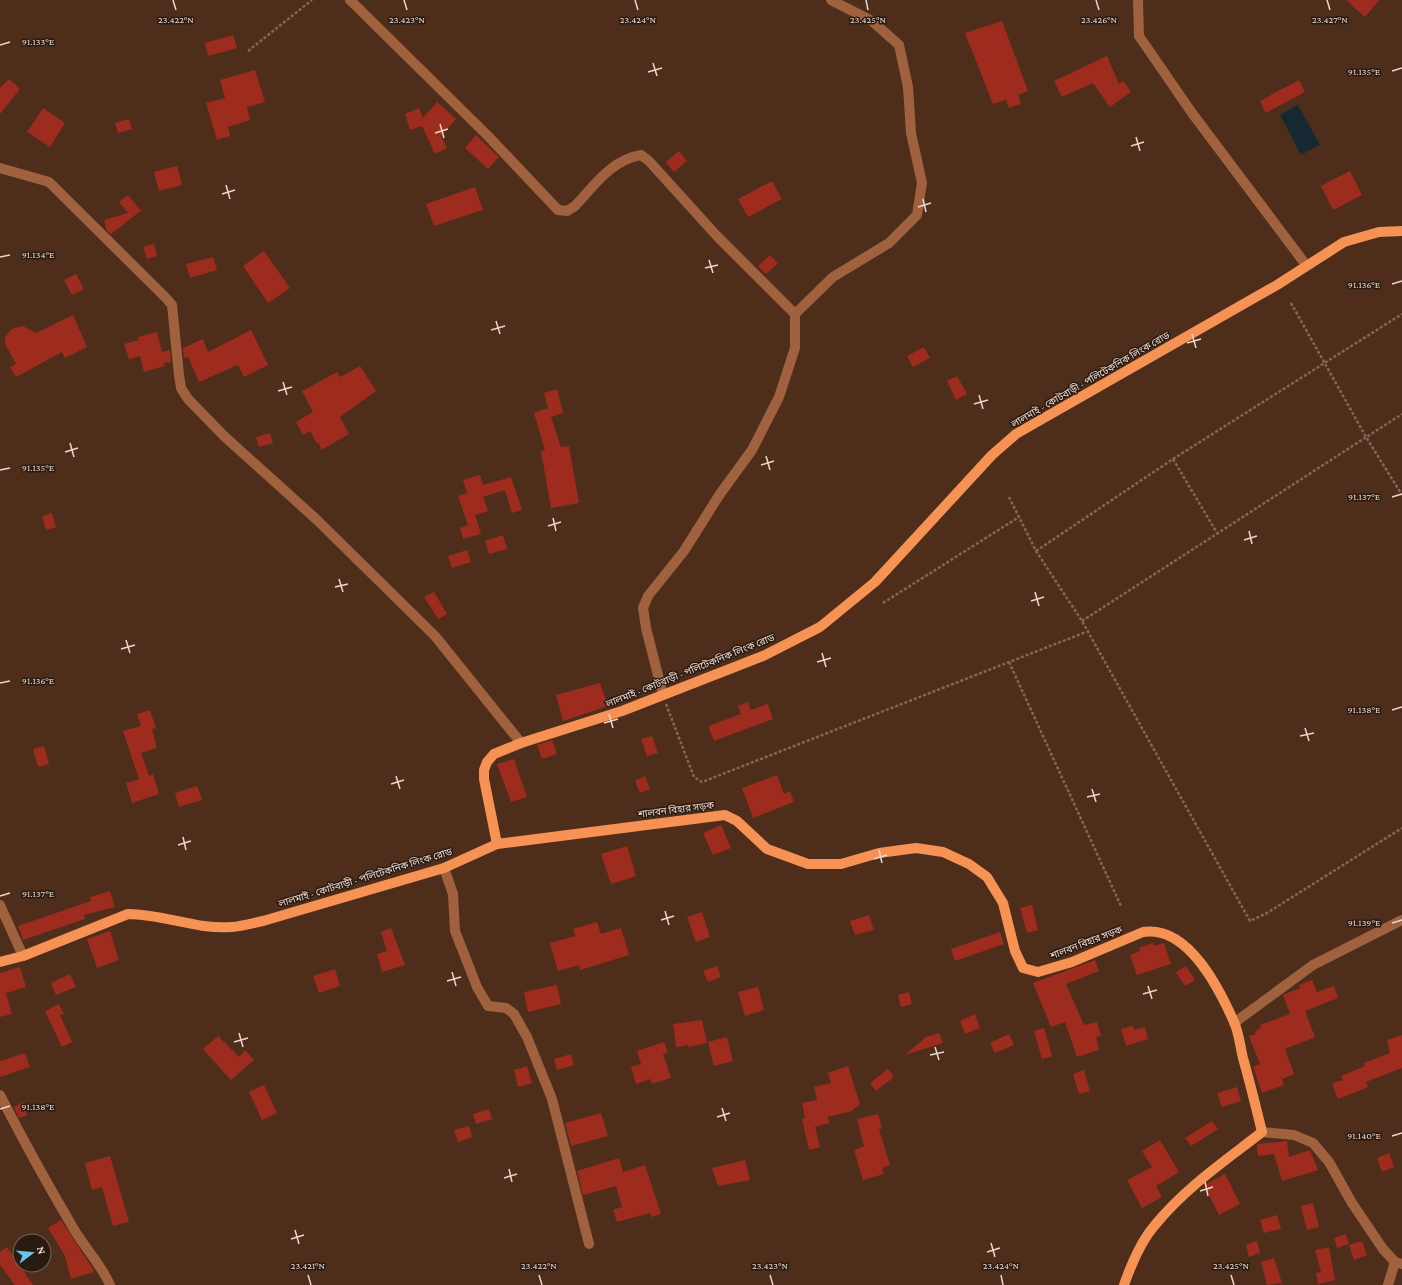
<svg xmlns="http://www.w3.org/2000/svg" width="1402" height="1285" font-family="'Crimson Pro','Noto Sans Bengali',serif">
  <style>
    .water { fill: #162933 }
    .building { fill: #9d2b1e }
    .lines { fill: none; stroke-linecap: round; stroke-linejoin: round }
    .path { stroke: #836756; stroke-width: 2.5; stroke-dasharray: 3 2; stroke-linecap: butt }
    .minor { stroke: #a0623e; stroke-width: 10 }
    .major { stroke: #f79255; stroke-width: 10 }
    .ticks { fill: none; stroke: #ebd6cb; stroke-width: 1.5 }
    .labels { text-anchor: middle; stroke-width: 3; stroke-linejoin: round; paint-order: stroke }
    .street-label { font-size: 10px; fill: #ebd6cb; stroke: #291a12 }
    .ticks-label { font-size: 10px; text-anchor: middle; fill: #ebd6cb; stroke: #291a12; stroke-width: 3; stroke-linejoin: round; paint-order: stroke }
  </style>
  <rect width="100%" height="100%" fill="#4e2e1b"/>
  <!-- water -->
  <path class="water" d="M1298 105 1320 145 1301 155 1280 115Z"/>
  <!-- building -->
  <g class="building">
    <path d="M1346 0H1379L1365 17Z"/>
    <path d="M1002 21 1028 91 1018 95 1021 104 1009 108 1006 100 993 104 965 33Z"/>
    <path d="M233 35 237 48 208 56 205 43Z"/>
    <path d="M1107 56 1119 84 1123 81 1131 92 1110 107 1093 83 1062 97 1054 81Z"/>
    <path d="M255 70 265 102 247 107 250 120 228 127 230 136 217 140 206 103 225 98 220 80Z"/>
    <path d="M9 79 20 89 0 114V88Z"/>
    <path d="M1299 80 1305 92 1266 113 1260 101Z"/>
    <path d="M437 102 456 119 441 136 447 148 435 154 422 126 410 130 405 114 419 108 423 118Z"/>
    <path d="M43 108 65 123 50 147 27 132Z"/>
    <path d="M129 119 132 129 118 133 115 123Z"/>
    <path d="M476 135 499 157 488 169 465 148Z"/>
    <path d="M679 151 687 161 674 172 666 162Z"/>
    <path d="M177 166 182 185 159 191 154 172Z"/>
    <path d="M1350 171 1362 195 1333 210 1321 186Z"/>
    <path d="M772 181 782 199 748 217 738 199Z"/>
    <path d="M475 187 483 210 434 226 426 204Z"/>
    <path d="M128 195 140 210 143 209 111 234 107 231 104 220 128 213 119 202Z"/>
    <path d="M154 244 157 256 147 259 143 247Z"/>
    <path d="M264 251 290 288 268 303 243 266Z"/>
    <path d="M770 255 778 263 766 274 758 266Z"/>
    <path d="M213 257 217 270 190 278 186 264Z"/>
    <path d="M76 274 84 289 72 295 64 280Z"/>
    <path d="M73 315 87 347 65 358 62 352 16 377 10 367 16 364 5 344V338L11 329 23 326 36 333Z"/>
    <path d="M251 330 268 365 244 377 238 365 199 382 188 357 184 358 183 348 203 339 208 352Z"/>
    <path d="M157 332 162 352 170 350 171 362 164 363 165 366 144 372 140 356 129 359 124 344 139 340 138 337Z"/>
    <path d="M924 347 930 358 913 367 907 356Z"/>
    <path d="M360 366 376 391 340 417 349 434 321 450 319 443 317 444 310 431 303 435 296 422 313 412 302 391 337 372 340 377Z"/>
    <path d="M957 376 967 394 956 400 947 381Z"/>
    <path d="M557 389 563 413 551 417 561 447 569 446 579 503 551 508 541 451 545 450 534 413 548 408 549 412 544 393Z"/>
    <path d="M270 433 273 443 259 447 256 437Z"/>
    <path d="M480 475 483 485 511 477 522 510 512 513 505 490 483 497 488 511 475 515 481 534 463 539 460 528 468 525 458 496 467 493 463 480Z"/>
    <path d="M52 513 56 527 46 530 42 516Z"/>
    <path d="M503 535 507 549 489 554 485 541Z"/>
    <path d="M467 550 471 562 452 568 448 556Z"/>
    <path d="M434 592 447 614 438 619 424 597Z"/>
    <path d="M600 683 608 706 563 721 556 695Z"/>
    <path d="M748 702 751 710 768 704 773 719 714 741 708 726 741 714 738 706Z"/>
    <path d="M150 710 156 728 152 729 157 748 141 753 149 776 153 774 159 794 132 803 126 783 139 779 123 731 141 726 137 714Z"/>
    <path d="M652 736 658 753 647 756 641 739Z"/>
    <path d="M552 740 557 754 542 759 537 745Z"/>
    <path d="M44 746 49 764 38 767 33 749Z"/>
    <path d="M514 759 527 797 511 802 497 764Z"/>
    <path d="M777 775 784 794 790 791 794 802 753 818 742 788Z"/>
    <path d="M645 776 650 789 640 793 635 781Z"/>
    <path d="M197 786 202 800 179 807 175 793Z"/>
    <path d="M721 825 731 848 713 855 703 833Z"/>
    <path d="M627 846 636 876 611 884 601 854Z"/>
    <path d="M110 891 115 907 84 915 85 919 23 940 18 926 91 901 90 897Z"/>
    <path d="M1032 905 1038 930 1027 933 1020 908Z"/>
    <path d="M702 912 710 937 696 942 687 917Z"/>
    <path d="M869 915 874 930 855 935 850 921Z"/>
    <path d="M597 922 601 934 621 928 629 955 580 970 579 965 558 971 550 943 575 936 573 929Z"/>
    <path d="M391 928 405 965 382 972 377 954 387 951 381 932Z"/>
    <path d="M110 931 119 960 97 968 87 939Z"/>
    <path d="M1000 932 1004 944 955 961 951 949Z"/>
    <path d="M1153 943 1154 946 1164 943 1171 964 1137 975 1130 955 1140 951 1139 948Z"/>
    <path d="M1095 960 1099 971 1066 984 1084 1025 1097 1022 1101 1036 1096 1037 1099 1050 1077 1057 1065 1022 1051 1027 1033 983Z"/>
    <path d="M717 966 721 977 708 982 703 971Z"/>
    <path d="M1186 966 1195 980 1185 986 1176 972Z"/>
    <path d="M20 967 26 987 6 993 12 1014 0 1017V973Z"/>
    <path d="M335 969 340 986 319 993 313 976Z"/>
    <path d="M70 974 76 987 56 995 51 983Z"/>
    <path d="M1312 980 1317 992 1334 986 1338 998 1305 1011 1315 1037 1285 1049 1294 1074 1282 1079 1284 1085 1262 1093 1253 1067 1260 1064 1249 1036 1256 1034 1255 1031 1261 1028 1260 1025 1290 1014 1283 995 1300 988 1299 985Z"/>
    <path d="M557 985 561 1004 528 1012 524 992Z"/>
    <path d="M758 987 764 1010 745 1016 738 992Z"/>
    <path d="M909 992 912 1004 901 1007 898 995Z"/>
    <path d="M59 1004 64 1014 60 1015 72 1042 62 1047 45 1011Z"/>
    <path d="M975 1014 980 1028 965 1034 960 1021Z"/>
    <path d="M702 1020 707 1043 688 1047V1045L676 1047 673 1024Z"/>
    <path d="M1133 1026 1134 1030 1145 1027 1148 1039 1126 1046 1121 1029Z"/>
    <path d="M1044 1028 1052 1056 1042 1059 1034 1031Z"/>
    <path d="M939 1033 943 1043 905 1055 926 1037Z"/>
    <path d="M1009 1034 1014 1045 995 1053 990 1043Z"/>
    <path d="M1402 1035V1068L1366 1082 1368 1087 1338 1099 1332 1083 1343 1080 1341 1076 1365 1066 1364 1063 1390 1053 1387 1040Z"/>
    <path d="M218 1036 239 1057 245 1050 254 1060 231 1080 203 1049Z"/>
    <path d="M727 1037 733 1061 714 1066 708 1042Z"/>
    <path d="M664 1042 668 1053 663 1054 671 1078 652 1084 650 1079 636 1084 631 1067 641 1064 637 1051Z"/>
    <path d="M25 1053 30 1067 0 1077V1061Z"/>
    <path d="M571 1054 574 1065 557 1070 554 1059Z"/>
    <path d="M527 1066 532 1083 518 1087 514 1070Z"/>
    <path d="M848 1066 860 1104 852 1111 828 1117 829 1123 815 1127 820 1147 809 1150 802 1119 805 1118 802 1103 817 1100 814 1087 831 1083 828 1073Z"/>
    <path d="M888 1069 894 1077 876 1091 870 1083Z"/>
    <path d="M1084 1070 1090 1091 1079 1094 1073 1074Z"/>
    <path d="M264 1085 277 1113 262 1120 249 1092Z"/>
    <path d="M1237 1087 1241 1101 1222 1107 1217 1093Z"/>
    <path d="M23 1102 27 1115 19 1118 14 1107Z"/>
    <path d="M489 1109 492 1119 476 1124 473 1114Z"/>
    <path d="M601 1113 608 1136 571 1146 565 1123Z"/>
    <path d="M878 1114 882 1128 879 1129 890 1165 882 1168 884 1174 863 1180 854 1150 864 1146 857 1119Z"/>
    <path d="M1212 1121 1218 1129 1191 1146 1185 1138Z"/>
    <path d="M469 1126 472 1137 458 1142 454 1130Z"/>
    <path d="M1160 1140 1179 1172 1156 1186 1162 1197 1142 1208 1127 1180 1152 1167 1142 1151Z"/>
    <path d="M1287 1141 1289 1157 1310 1150 1318 1170 1282 1181 1274 1154 1258 1156 1257 1144Z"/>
    <path d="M1389 1153 1394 1167 1382 1172 1377 1158Z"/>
    <path d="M110 1156 129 1222 113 1226 102 1187 92 1190 85 1163Z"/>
    <path d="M619 1158 623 1172 645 1165 661 1214 651 1217 650 1213 617 1222 613 1210 622 1207 616 1186 583 1195 577 1171Z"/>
    <path d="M745 1160 750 1180 718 1186 712 1168Z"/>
    <path d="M1225 1174 1240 1204 1219 1215 1204 1185Z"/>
    <path d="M1313 1203 1319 1227 1307 1230 1301 1206Z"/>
    <path d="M1277 1215 1281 1229 1264 1233 1260 1220Z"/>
    <path d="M61 1220 93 1269 94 1272 71 1279 65 1256 48 1228Z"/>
    <path d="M1346 1234 1349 1244 1337 1248 1334 1238Z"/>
    <path d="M1257 1241 1260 1253 1249 1257 1246 1245Z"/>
    <path d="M1362 1241 1367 1255 1354 1260 1349 1245Z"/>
    <path d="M7 1247 33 1285H15L0 1265V1252Z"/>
    <path d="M1329 1247 1335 1280 1318 1284 1316 1273 1321 1272 1315 1250Z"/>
    <path d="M1274 1258 1282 1283 1267 1285 1261 1262Z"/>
  </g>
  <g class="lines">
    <!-- path -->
    <g class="path">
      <path d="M248 51 312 0"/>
      <path d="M1291 303 1366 437 1402 495"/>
      <path d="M1173 459 1217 533"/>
      <path d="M1009 497 1036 551 1082 621 1250 921 1267 913 1402 828"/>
      <path d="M1036 551 1173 459 1402 314"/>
      <path d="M883 603 1019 517"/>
      <path d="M1082 621 1402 414"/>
      <path d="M1009 662 1121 906"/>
      <path d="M666 704 694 777 702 782 1086 632"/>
    </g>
    <!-- minor -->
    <g class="minor">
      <path d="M350 0 488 136 558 210 567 211 575 206C594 186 611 160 641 155L649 161 716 235 795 314V348L779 397 752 450 720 494 684 551 648 596 643 608 646 628 663 695"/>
      <path d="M1138 0 1139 36 1192 113 1306 265"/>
      <path d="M0 168 49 182 165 297 172 305 179 375 181 388 188 399 224 436 316 519 435 636 521 743"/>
      <path d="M795 314 833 277 889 243 917 215 922 183 911 133 908 87 899 45 872 21 831 0"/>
      <path d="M444 868 453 894 455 931 477 987 488 1006 506 1008 514 1014 527 1037 552 1099 589 1244"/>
      <path d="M0 905 23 956"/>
      <path d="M1234 1023 1313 965 1402 920"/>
      <path d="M0 1095C24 1142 49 1187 75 1231 86 1249 102 1266 110 1285"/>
      <path d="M1262 1132 1294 1135 1313 1143 1329 1162 1352 1203 1383 1249 1395 1262 1402 1264"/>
      <path d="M1388 1285 1395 1262"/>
    </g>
    <!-- major -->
    <g class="major">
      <path d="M497 844 484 779V770L487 762 494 754 521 743 622 711 763 656 820 627 875 582 992 455 1016 434 1277 285 1344 242 1379 232 1402 231"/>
      <path d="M0 962 23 956 128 914C163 914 197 930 232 927 242 926 253 923 263 921L444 868 497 844 725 815 737 821 767 849 808 864H841L879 853 916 848 943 852 969 864 987 877 1003 903 1015 951 1023 968 1038 972 1072 962 1143 932C1188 925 1219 988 1234 1022 1239 1033 1240 1046 1243 1058 1250 1083 1256 1107 1262 1132 1225 1161 1185 1188 1155 1225 1141 1241 1131 1265 1124 1285"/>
    </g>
  </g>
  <!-- ticks -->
  <path class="ticks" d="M173 0 176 10M404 0 407 10M635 0 638 10M866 0 868 10M1096 0 1099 10M1327 0 1330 10M0 45 10 42M653 63 657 76M1392 71 1402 68M648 72 662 68M440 124 444 138M435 133 448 129M1136 137 1140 151M1131 146 1144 142M226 185 230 199M222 194 235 190M923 199 926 212M918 207 931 203M0 257 10 255M709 260 713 273M705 268 718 265M1392 284 1402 281M496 321 500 334M491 330 505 326M1192 334 1196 348M1187 343 1201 339M283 382 287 395M278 391 292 387M979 395 983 409M974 404 988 400M70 443 74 457M65 452 78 448M766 456 770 470M761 465 774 461M0 470 10 468M1392 497 1402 494M553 518 556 531M548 526 561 522M1249 531 1252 544M1244 540 1257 536M339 579 343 592M335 587 348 584M1035 592 1039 606M1031 601 1044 597M126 640 130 653M121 649 135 645M822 653 826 667M817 662 831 658M0 683 10 681M1392 710 1402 707M609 714 613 728M604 723 618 719M1305 728 1309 741M1300 736 1314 733M396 776 400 789M391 784 404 780M1092 789 1096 802M1087 797 1100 794M183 837 186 850M178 845 191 841M879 850 882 863M874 859 887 855M0 896 10 893M665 911 669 925M661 920 674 916M1392 923 1402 920M452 972 456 986M447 981 461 977M1148 986 1152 999M1143 994 1157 990M239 1033 243 1047M234 1042 248 1038M935 1047 939 1060M930 1055 944 1052M722 1108 726 1121M0 1109 10 1106M717 1117 730 1113M1392 1136 1402 1133M509 1169 512 1182M504 1178 517 1174M1205 1182 1208 1196M1200 1191 1213 1187M295 1230 299 1244M291 1239 304 1235M991 1243 995 1257M987 1252 1000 1248M308 1275 311 1285M539 1275 542 1285M770 1275 773 1285M1001 1275 1003 1285M1231 1275 1234 1285"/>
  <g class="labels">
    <!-- street labels -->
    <g class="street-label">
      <text transform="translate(1090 379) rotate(-30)" y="4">লালমাই - কোটবাড়ী - পলিটেকনিক লিংক রোড</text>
      <text transform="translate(690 670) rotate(-22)" y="4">লালমাই - কোটবাড়ী - পলিটেকনিক লিংক রোড</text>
      <text transform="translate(676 809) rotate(-7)" y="4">শালবন বিহার সড়ক</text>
      <text transform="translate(365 877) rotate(-17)" y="4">লালমাই - কোটবাড়ী - পলিটেকনিক লিংক রোড</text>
      <text transform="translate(1086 942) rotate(-21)" y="4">শালবন বিহার সড়ক</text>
    </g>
  </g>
  <g class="ticks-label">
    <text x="176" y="23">23.422°N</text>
    <text x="407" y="23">23.423°N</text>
    <text x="638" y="23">23.424°N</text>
    <text x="868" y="23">23.425°N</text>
    <text x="1099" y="23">23.426°N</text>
    <text x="1330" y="23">23.427°N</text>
    <text x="38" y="45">91.133°E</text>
    <text x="1364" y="75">91.135°E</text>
    <text x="38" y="258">91.134°E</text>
    <text x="1364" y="288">91.136°E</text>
    <text x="38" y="471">91.135°E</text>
    <text x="1364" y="500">91.137°E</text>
    <text x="38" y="684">91.136°E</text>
    <text x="1364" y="713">91.138°E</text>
    <text x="38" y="897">91.137°E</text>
    <text x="1364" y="926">91.139°E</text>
    <text x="38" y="1110">91.138°E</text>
    <text x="1364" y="1139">91.140°E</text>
    <text x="308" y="1269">23.421°N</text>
    <text x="539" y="1269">23.422°N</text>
    <text x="770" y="1269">23.423°N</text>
    <text x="1001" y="1269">23.424°N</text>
    <text x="1231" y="1269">23.425°N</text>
  </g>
  <!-- north arrow -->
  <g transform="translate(32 1253) rotate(74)"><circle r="19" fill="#291a12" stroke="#77655c"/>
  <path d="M0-3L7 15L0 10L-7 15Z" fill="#67c4ef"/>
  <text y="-6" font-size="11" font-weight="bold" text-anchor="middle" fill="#ebd6cb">N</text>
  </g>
</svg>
